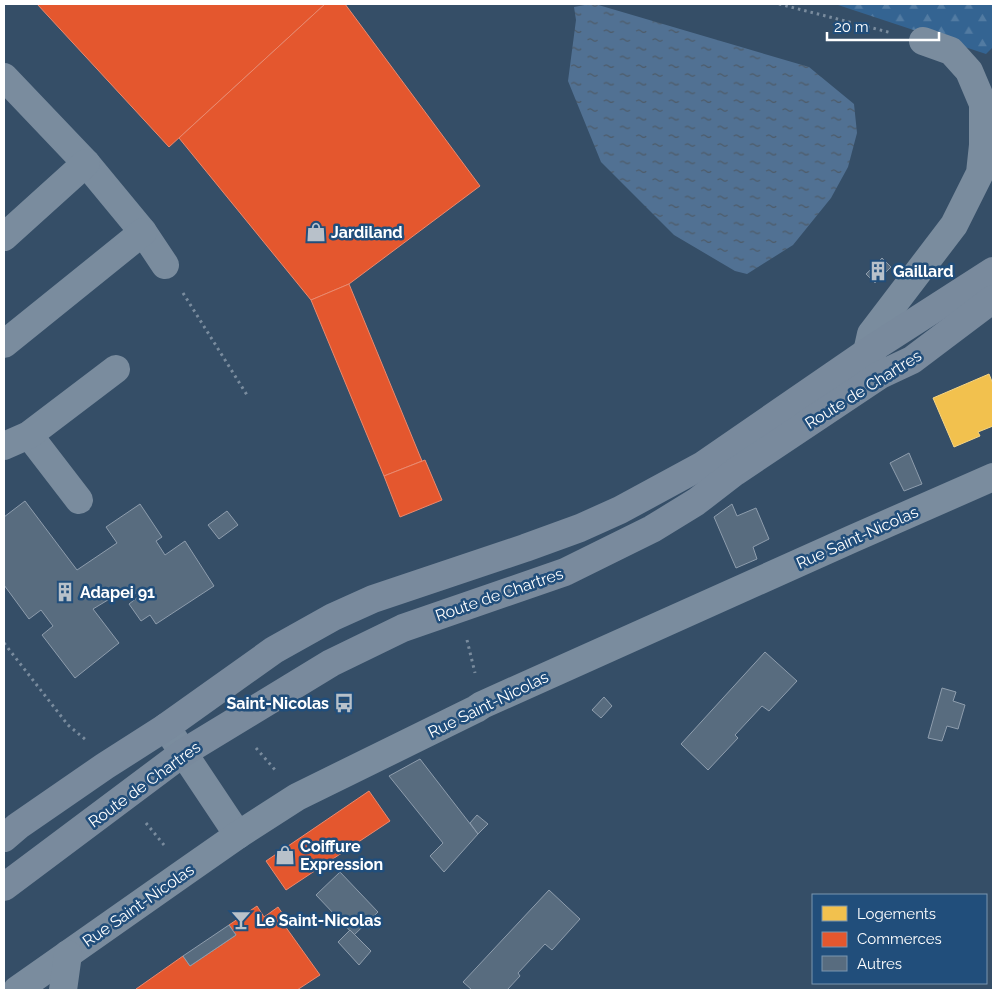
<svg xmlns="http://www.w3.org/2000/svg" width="997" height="994" font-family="Raleway,sans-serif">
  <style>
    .forest { fill: url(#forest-firs) }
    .water { fill: url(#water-ripples) }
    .homes { fill: #f2c14e; stroke: #f6d483 }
    .shops { fill: #e4572e; stroke: #ec896d }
    .building { fill: #586c7f; stroke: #8e9dad }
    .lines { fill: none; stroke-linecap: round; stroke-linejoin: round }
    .path { stroke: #7a8c9e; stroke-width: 3; stroke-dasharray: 2.5 4; stroke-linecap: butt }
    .minor { stroke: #7a8c9e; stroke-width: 28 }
    .major { stroke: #798a9d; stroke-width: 28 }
    .labels { text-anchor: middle; stroke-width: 5; stroke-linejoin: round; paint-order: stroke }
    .poi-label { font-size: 16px; font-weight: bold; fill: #fff; stroke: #214e7b; text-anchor: start }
    .street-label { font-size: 16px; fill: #fff; stroke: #214e7b }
  </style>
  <defs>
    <pattern id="forest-firs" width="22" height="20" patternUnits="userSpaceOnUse" patternTransform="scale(1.25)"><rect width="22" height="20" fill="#346492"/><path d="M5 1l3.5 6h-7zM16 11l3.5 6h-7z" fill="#527ba2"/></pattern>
    <pattern id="water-ripples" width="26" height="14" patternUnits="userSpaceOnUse" patternTransform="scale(1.25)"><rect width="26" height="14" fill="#517193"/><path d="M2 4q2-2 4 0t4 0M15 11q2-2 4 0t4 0" fill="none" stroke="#4e5b68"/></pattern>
  </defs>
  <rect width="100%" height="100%" fill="#354e67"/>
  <!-- forest -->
  <path class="forest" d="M835 4H993V47L986 54Z"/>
  <!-- water -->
  <path class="water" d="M590 4H595L809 67 854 104 857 133 848 167 831 198 793 245 747 274 735 271 674 235 601 162 568 81 576 20 574 7Z"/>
  <!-- homes -->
  <path class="homes" d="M989 374 993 384V426L978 432 980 436 954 447 933 398Z"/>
  <!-- shops -->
  <g class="shops">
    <path d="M37 4H325L169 147Z"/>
    <path d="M325 4H345L480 186 349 284 311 300 179 138Z"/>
    <path d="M349 284 422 461 384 476 311 300Z"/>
    <path d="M425 460 442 500 400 517 384 476Z"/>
    <path d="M369 791 390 821 286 890 266 861Z"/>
    <path d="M257 906 264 917 278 907 289 923 285 926 320 975 297 990H137L136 989 183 956 190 966 236 935 229 925Z"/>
  </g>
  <!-- building -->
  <g class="building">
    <path d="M882 258 891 267 875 283 866 274Z"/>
    <path d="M909 453 922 484 904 491 890 463Z"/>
    <path d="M25 501 77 570 117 543 106 527 140 504 162 537 156 541 165 555 185 541 214 586 156 624 150 615 141 621 129 604 138 597 131 586 93 609 119 643 75 678 42 635 53 626 41 610 29 619 4 585V517Z"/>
    <path d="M732 504 737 516 756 508 769 539 753 547 757 559 736 568 714 517Z"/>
    <path d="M227 511 238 525 219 539 208 525Z"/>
    <path d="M765 652 797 681 769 711 762 706 735 735 738 738 708 770 681 744Z"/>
    <path d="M942 688 956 692 953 701 965 705 958 729 947 726 942 741 928 738Z"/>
    <path d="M604 697 612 706 601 718 592 710Z"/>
    <path d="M420 759 478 834 444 872 430 856 443 843 389 776Z"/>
    <path d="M477 815 488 824 478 834 470 823Z"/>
    <path d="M340 872 378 912 354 935 316 895Z"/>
    <path d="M549 890 580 919 552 950 545 944 518 973 520 976 507 990H472L463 982Z"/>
    <path d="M229 925 236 935 190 966 183 956Z"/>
    <path d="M350 930 371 951 359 965 338 942Z"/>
  </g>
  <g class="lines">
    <!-- path -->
    <g class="path">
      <path d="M779 4 892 33"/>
      <path d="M183 293 247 395"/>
      <path d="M467 640 475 673"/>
      <path d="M4 643 68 725 86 740"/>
      <path d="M256 748 276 771"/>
      <path d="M146 823 164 845"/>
    </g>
    <!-- minor -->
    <g class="minor">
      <path d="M4 77 86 163 143 232 165 265"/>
      <path d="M4 237 86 163"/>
      <path d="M4 344 143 232"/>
      <path d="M876 367 867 352 871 334 954 225 980 173 983 145V104L969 71 951 51 923 41"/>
      <path d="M29 435 79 500"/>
      <path d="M4 446 29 435 116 369"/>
      <path d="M166 727 238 835"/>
      <path d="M17 990 185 872 238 835 297 797 476 709 482 705 852 539 993 477"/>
      <path d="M63 990 68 954"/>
    </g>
    <!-- major -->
    <g class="major">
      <path d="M4 838 18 826 105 766 166 727 274 650 333 617 373 599 525 548 580 528 620 510 703 465 867 352 993 271"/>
      <path d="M4 887 183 753 331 663 403 628 565 572 652 529 696 502 735 472 880 375 912 360 993 299"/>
    </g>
  </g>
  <!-- icons -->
  <defs>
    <symbol id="shop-bare" viewBox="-9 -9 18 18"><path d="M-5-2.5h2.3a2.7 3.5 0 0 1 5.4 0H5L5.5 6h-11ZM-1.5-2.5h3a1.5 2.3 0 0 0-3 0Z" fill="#b8c1ca" stroke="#214e7b" stroke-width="2.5" paint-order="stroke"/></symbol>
    <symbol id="building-bare" viewBox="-9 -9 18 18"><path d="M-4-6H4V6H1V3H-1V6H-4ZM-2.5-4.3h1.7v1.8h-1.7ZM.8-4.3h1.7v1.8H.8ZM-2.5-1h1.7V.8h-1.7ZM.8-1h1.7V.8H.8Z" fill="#b8c1ca" stroke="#214e7b" stroke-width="2.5" paint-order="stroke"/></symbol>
    <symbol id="bus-bare" viewBox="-9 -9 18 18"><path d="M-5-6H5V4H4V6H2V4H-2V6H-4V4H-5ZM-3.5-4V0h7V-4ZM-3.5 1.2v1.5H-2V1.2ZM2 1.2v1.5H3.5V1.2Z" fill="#b8c1ca" stroke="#214e7b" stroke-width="2.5" paint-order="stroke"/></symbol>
    <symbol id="bar-bare" viewBox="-9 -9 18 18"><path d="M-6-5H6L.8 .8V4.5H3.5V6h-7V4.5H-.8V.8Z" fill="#b8c1ca" stroke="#214e7b" stroke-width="2.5" paint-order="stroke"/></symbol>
  </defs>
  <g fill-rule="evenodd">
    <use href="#shop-bare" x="302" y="218" width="28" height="28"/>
    <use href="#building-bare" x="864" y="257" width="28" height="28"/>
    <use href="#building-bare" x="51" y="578" width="28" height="28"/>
    <use href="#bus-bare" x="330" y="689" width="28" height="28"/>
    <use href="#shop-bare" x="271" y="841" width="28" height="28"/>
    <use href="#bar-bare" x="227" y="906" width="28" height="28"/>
  </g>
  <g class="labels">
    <!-- poi labels -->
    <g class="poi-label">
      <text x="331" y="238">Jardiland</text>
      <text x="893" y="277">Gaillard</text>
      <text x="80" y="598">Adapei 91</text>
      <text x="329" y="709" text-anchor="end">Saint-Nicolas</text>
      <text x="300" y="852">Coiffure<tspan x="300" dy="18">Expression</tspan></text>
      <text x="256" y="926">Le Saint-Nicolas</text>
    </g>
    <!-- street labels -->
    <g class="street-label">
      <text transform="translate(863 389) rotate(-32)" y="6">Route de Chartres</text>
      <text transform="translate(857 537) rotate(-24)" y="6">Rue Saint-Nicolas</text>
      <text transform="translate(499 594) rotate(-19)" y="6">Route de Chartres</text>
      <text transform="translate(488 704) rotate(-26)" y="6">Rue Saint-Nicolas</text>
      <text transform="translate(144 784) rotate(-36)" y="6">Route de Chartres</text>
      <text transform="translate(138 905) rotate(-35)" y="6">Rue Saint-Nicolas</text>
    </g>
  </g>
  <!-- border -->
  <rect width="997" height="994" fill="none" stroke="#ffffff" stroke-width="10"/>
  <!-- legend -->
  <rect x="812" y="894" width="175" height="90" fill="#214e7b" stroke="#7a95b0"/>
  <rect x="822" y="906" width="25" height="15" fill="#f2c14e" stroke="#7a95b0"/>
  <text x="857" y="919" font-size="15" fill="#ffffff">Logements</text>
  <rect x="822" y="932" width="25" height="15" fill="#e4572e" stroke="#7a95b0"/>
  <text x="857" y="944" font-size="15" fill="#ffffff">Commerces</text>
  <rect x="822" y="956" width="25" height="15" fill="#586c7f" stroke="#7a95b0"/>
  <text x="857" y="969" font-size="15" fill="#ffffff">Autres</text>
  <!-- scale -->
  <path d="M827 32v8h112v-8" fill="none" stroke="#ffffff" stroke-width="2.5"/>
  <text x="834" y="32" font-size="15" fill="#ffffff" stroke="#214e7b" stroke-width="4" paint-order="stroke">20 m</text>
</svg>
